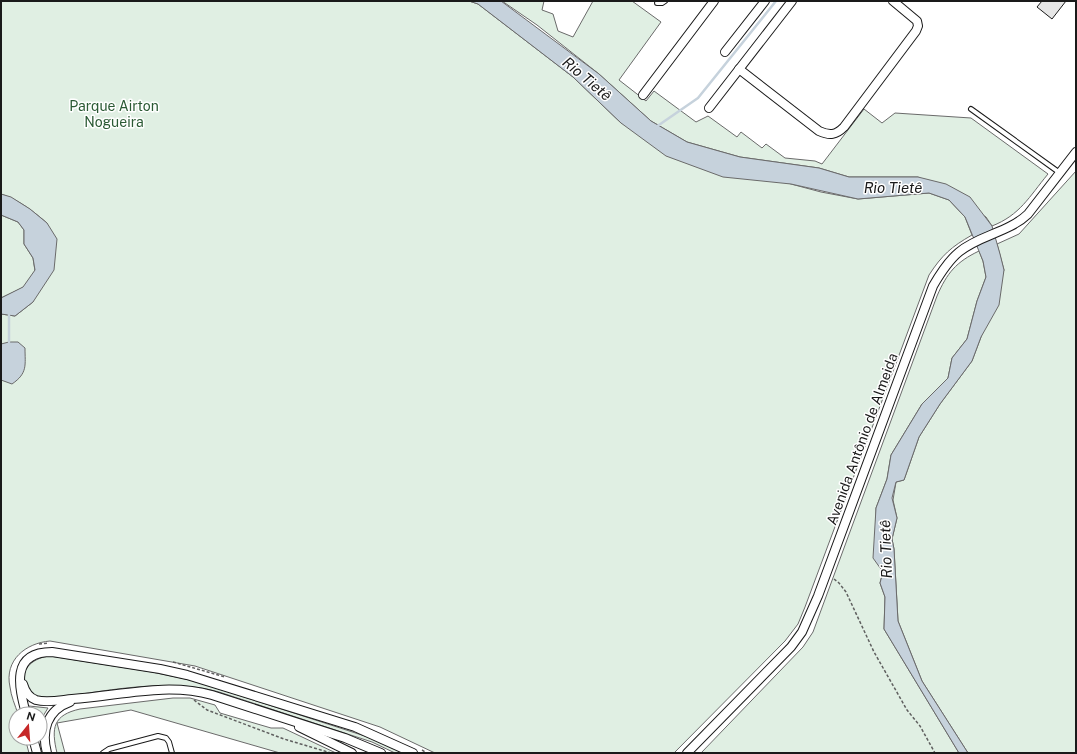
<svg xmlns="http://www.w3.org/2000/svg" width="1077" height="754" font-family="'Public Sans',sans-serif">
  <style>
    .green { fill: #e0efe3; stroke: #6a6a6a }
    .water { fill: #c6d2dc; stroke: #6a6a6a }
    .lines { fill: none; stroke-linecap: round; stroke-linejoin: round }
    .stream { stroke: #c6d2dc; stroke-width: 2.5 }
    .building { fill: #e6e6e6; stroke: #1a1a1a }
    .service-casing { stroke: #1a1a1a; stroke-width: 6 }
    .minor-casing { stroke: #1a1a1a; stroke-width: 10 }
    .path { stroke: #5f5f5f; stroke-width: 1.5; stroke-dasharray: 3 2; stroke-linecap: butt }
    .service { stroke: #fff; stroke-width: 4 }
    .minor { stroke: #fff; stroke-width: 8 }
    .labels { text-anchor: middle; stroke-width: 3; stroke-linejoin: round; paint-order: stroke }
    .park-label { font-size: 14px; fill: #2b5a34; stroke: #fff }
    .street-label { font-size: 14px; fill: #1a1a1a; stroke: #fff }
    .water-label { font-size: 15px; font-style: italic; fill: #1a1a1a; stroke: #fff }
  </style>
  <rect width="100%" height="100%" fill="#fff"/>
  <!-- green -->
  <g class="green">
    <path d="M1 1H469L478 4 573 77 621 123 791 184 821 192 858 199 929 193 949 200 965 217 972 235C951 247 942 255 929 275L805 607 798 624 785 641 674 753H435L380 727 195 666 50 641C26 643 4 660 10 687 11 696 15 705 18 714H16V738H25L29 753H1V314L15 316 33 302 47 223C33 211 19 200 1 194Z"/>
    <path d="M502 1H544L542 10 553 14 558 31 573 37 593 1H632L661 22 619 80 646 101 654 91 696 122 708 116 737 137 741 132 762 148 766 144 785 158 815 161 822 164 864 109 882 123 895 113 971 118 1048 174C1029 197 1020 215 992 226L986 217 918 177H849L819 168 740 157 687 142 651 121 599 74 537 25Z"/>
    <path d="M1076 171V753H968L922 681 898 621 894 549 892 539 897 518 893 500 896 482 904 480 919 437 940 404 972 361 981 337 1004 270 997 244 1019 234Z"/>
    <path d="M1 215 18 222 24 230V244L33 258 35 271 24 287 1 298Z"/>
    <path d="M979 251 983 261 986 277 977 301 967 339 952 358 948 378 922 404 891 455 887 479 876 508V531L883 572 880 583 885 597 884 629 959 753H701L803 647 813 632 937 296C947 273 956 262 979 251Z"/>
    <path d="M50 656 152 672 195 681 374 739 404 753H395L372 742 219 692C167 677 101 692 47 699L32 696C30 693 27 689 25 686 18 668 36 657 50 656Z"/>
    <path d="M173 698H190L215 705 220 713 271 728H283L336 753H280L131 710 57 723 65 753H57C51 728 53 715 80 709Z"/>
    <path d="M29 706 48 708 40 721V714H31Z"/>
  </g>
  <!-- water -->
  <g class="water">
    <path d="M469 1H501L599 74 651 121 687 142 740 157 819 168 849 177H918L946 184 970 197 992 226 1000 254 1004 270 999 305 981 337 972 361 940 404 919 437 904 480 896 482 892 498 897 518 892 539 894 549 898 621 922 681 968 753H959L884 629 885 597 880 583 883 572 873 558 876 508 887 479 891 455 922 404 948 378 952 358 967 339 977 301 986 277 983 261 965 217 949 200 929 193 858 199 791 184 723 177 666 156 621 123 573 77 478 4Z"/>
    <path d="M1 194 11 197 30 209 47 223 57 239 54 270 33 302 15 316 1 314V298L23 287 35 270 33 258 24 244V230L18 222 1 215Z"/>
    <path d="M9 342H18L25 348C25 365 28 373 12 384L1 380V344Z"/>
  </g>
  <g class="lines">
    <!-- stream -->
    <g class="stream">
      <path d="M656 127 698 98 776 1"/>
      <path d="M9 342V313"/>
    </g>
  </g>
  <!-- building -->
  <path class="building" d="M1042 1H1066L1052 19 1037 7Z"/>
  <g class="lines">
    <defs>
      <g id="service">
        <path d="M657 3H662L665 1"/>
        <path d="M971 109 1060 173"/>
        <path d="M103 753 109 749 158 736 166 738 169 742 172 753"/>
      </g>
      <g id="minor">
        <path d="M725 52 765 1"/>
        <path d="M739 69 819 131C830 136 836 135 844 127L916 31 918 26 917 21 893 1"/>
        <path d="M643 95 714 1"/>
        <path d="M709 108 792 1"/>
        <path d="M23 684C25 691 28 697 36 700 47 703 61 700 72 699 119 696 166 682 212 695L345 738 381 753"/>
        <path d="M26 714C19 687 10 652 52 652L160 669 187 675 355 727 413 753"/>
        <path d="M299 727 352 753"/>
        <path d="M33 738 37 753"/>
        <path d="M47 753C41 731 47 710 70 702"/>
        <path d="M687 753 791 647 802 632 818 596 933 286C940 274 948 261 959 252 979 235 1008 233 1028 214L1076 152"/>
      </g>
    </defs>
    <!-- service casing -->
    <use href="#service" class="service-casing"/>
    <!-- minor casing -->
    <use href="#minor" class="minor-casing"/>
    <!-- path -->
    <g class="path">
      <path d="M834 579 839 583 846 592 874 652 907 710 920 726 935 753"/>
      <path d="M39 644 49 643"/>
      <path d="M173 662 225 677"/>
      <path d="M194 700 207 710 284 739 331 753"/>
      <path d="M422 750 427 753"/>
    </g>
    <!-- service -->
    <use href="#service" class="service"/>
    <!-- minor -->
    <use href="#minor" class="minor"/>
  </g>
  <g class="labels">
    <!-- park labels -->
    <g class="park-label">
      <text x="114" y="111">Parque Airton<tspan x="114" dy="16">Nogueira</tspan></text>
    </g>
    <!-- street labels -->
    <g class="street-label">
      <text transform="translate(862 439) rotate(-70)" y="5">Avenida Antônio de Almeida</text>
    </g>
    <!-- water labels -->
    <g class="water-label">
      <text transform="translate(587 79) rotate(40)" y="5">Rio Tietê</text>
      <text x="893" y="193">Rio Tietê</text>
      <text transform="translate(886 549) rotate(-92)" y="5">Rio Tietê</text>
    </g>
  </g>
  <!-- border -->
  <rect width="1077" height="754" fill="none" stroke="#1a1a1a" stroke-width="4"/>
  <!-- north arrow -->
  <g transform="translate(28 726) rotate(17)"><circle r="19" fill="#ffffff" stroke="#a3a3a3"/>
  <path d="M0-3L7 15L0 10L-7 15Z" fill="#c62828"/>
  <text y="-6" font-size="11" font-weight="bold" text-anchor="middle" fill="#1a1a1a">N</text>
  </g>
</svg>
